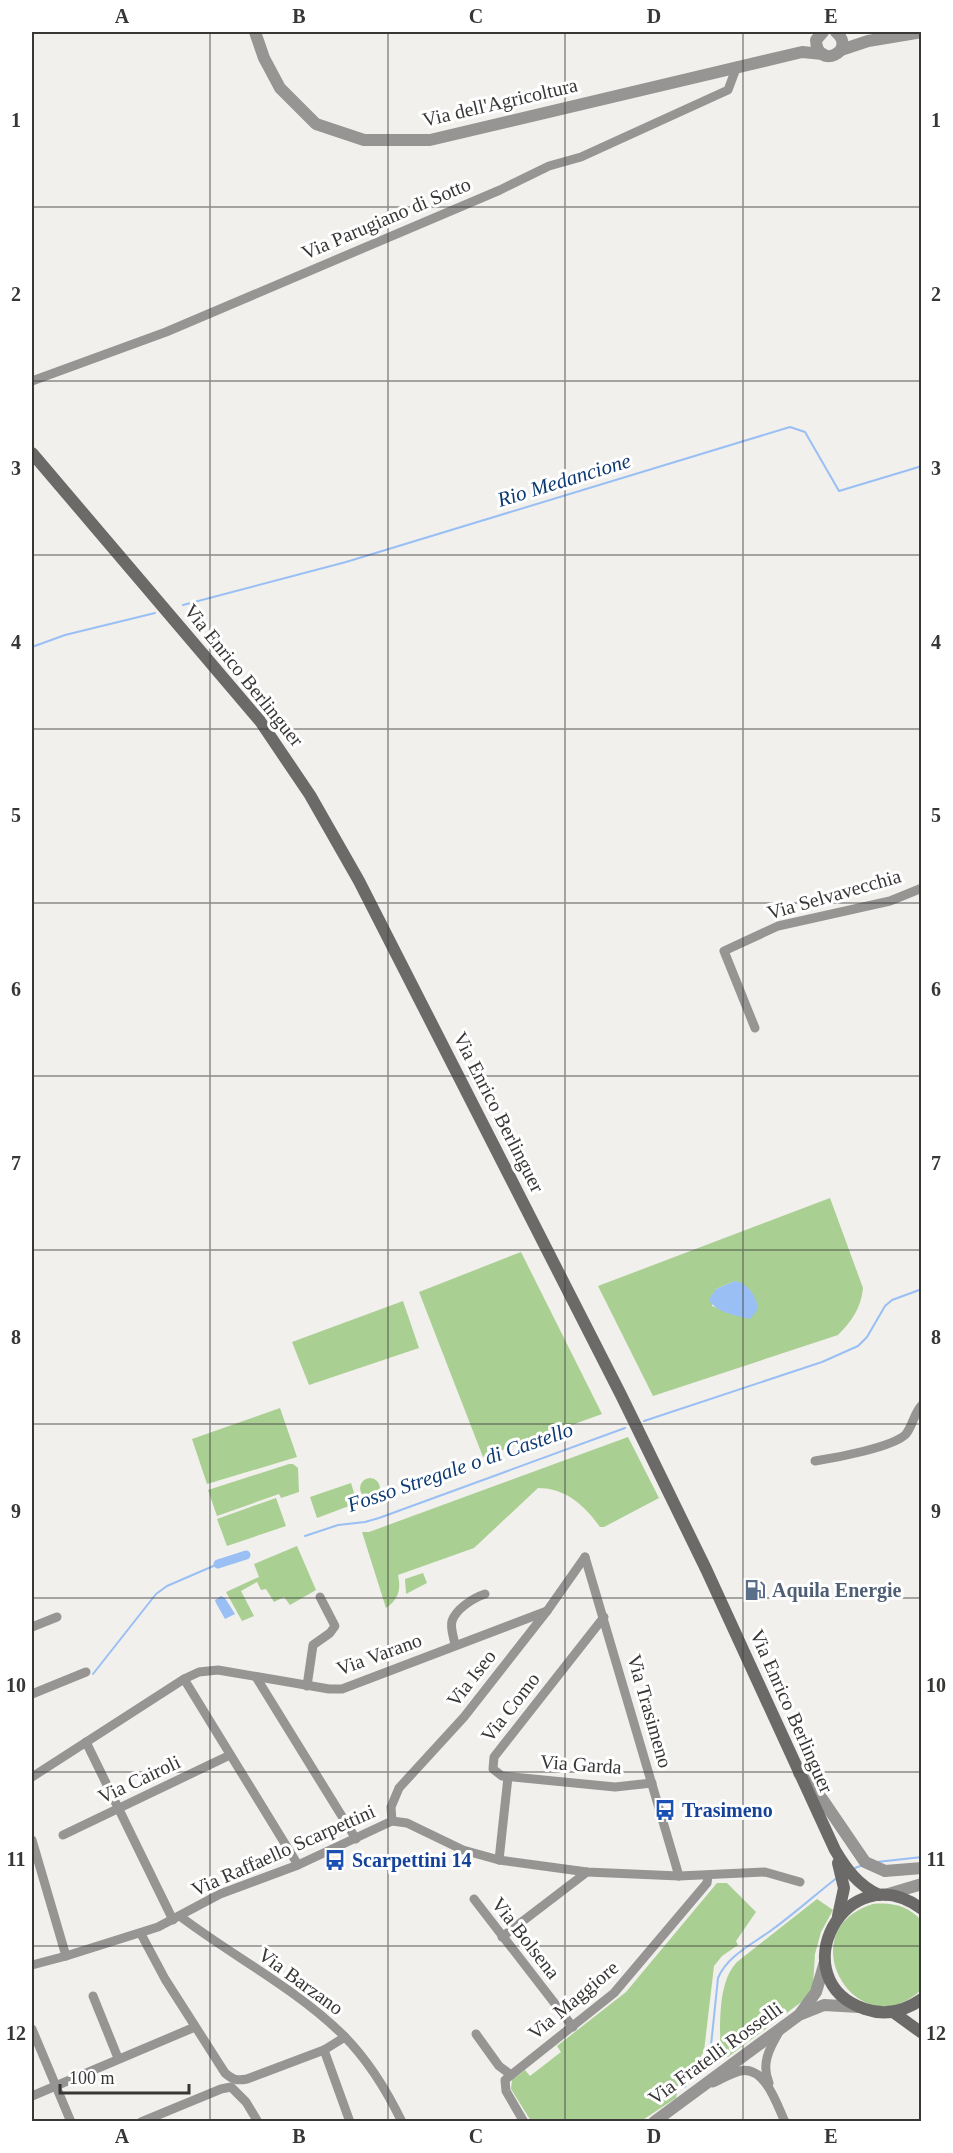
<svg xmlns="http://www.w3.org/2000/svg" width="953" height="2153" font-family="Georgia,serif">
  <style>
    .green { fill: #aacf92; fill-rule: evenodd }
    .water { fill: #99bff4 }
    .lines { fill: none; stroke-linecap: round; stroke-linejoin: round }
    .stream { stroke: #99bff4; stroke-width: 2 }
    .canal { stroke: #99bff4; stroke-width: 9 }
    .minor { stroke: #969594; stroke-width: 9 }
    .tertiary { stroke: #969594; stroke-width: 12 }
    .secondary { stroke: #6b6a68; stroke-width: 12 }
    .grid { fill: none; stroke: #383736; stroke-width: 1.5; stroke-opacity: 0.55 }
    .labels { text-anchor: middle; stroke-width: 6; stroke-linejoin: round; paint-order: stroke }
    .street-label { font-size: 20px; fill: #383736; stroke: #fff }
    .service-label { font-size: 20px; font-weight: bold; fill: #4e5e75; stroke: #fff; text-anchor: start }
    .transit-label { font-size: 20px; font-weight: bold; fill: #164399; stroke: #fff; text-anchor: start }
    .water-label { font-size: 21px; font-style: italic; fill: #0c3972; stroke: #fff }
    .neatline { fill: none; stroke: #383736; stroke-width: 2 }
    .grid-label { font-size: 20px; text-anchor: middle; font-weight: bold; fill: #383736 }
  </style>
  <rect width="100%" height="100%" fill="#f1f0ec"/>
  <!-- green -->
  <g class="green">
    <path d="M830 1198 863 1288C861 1308 852 1321 838 1335L653 1396 598 1286ZM735 1281 745 1318 712 1306 716 1289Z"/>
    <path d="M521 1252 602 1414 483 1457 419 1292Z"/>
    <path d="M403 1301 419 1348 309 1385 292 1342Z"/>
    <path d="M280 1408 297 1457 207 1484 192 1439Z"/>
    <path d="M628 1437 659 1498 604 1527H600C585 1506 566 1488 538 1488L474 1548 398 1575C401 1589 399 1599 386 1608L362 1532H369Z"/>
    <path d="M289 1464H293L298 1468 299 1492 281 1498 279 1494 217 1516 208 1490Z"/>
    <circle cx="370" cy="1488" r="10"/>
    <path d="M351 1483 357 1503 317 1518 310 1497Z"/>
    <path d="M276 1498 286 1526 227 1546 217 1519Z"/>
    <path d="M297 1546 316 1590 290 1605 284 1597 274 1602 266 1589 261 1590 257 1582 241 1591 254 1616 242 1621 226 1592 259 1577 254 1564Z"/>
    <path d="M423 1573 427 1583 406 1594 405 1579Z"/>
    <path d="M717 1883H727L756 1912 736 1941 738 1945 722 1956 714 1966 704 2051 698 2061 679 2083 676 2098 641 2121H531L511 2089 512 2080 525 2070 530 2076 561 2052 557 2046 626 1992Z"/>
    <path d="M817 1899 833 1910 821 1932 815 1954 813 1985 804 2000 728 2057H720C721 2029 716 1984 737 1962Z"/>
    <path d="M873 1904C892 1902 908 1906 921 1920V1990C857 2049 787 1931 873 1904Z"/>
  </g>
  <!-- water -->
  <g class="water">
    <path d="M735 1281C748 1283 757 1297 758 1309L750 1319C737 1316 714 1312 709 1299L716 1289Z"/>
    <path d="M221 1596 225 1598 235 1614 225 1619 216 1603 215 1600Z"/>
  </g>
  <g class="lines">
    <!-- stream -->
    <g class="stream">
      <path d="M183 605 346 562 790 427 805 432 839 491 922 466"/>
      <path d="M32 647 65 635 155 613"/>
      <path d="M644 1421 822 1362 858 1346 867 1337 885 1306 892 1300 922 1289"/>
      <path d="M305 1536 338 1525 365 1522 379 1518 625 1428"/>
      <path d="M93 1674 156 1594 167 1586 218 1564"/>
      <path d="M877 1862 922 1857"/>
      <path d="M855 1868 863 1865"/>
      <path d="M685 2087 710 2055 718 1978C728 1955 753 1944 773 1929 795 1913 816 1894 838 1877"/>
    </g>
    <!-- canal -->
    <path class="canal" d="M218 1564 246 1555"/>
    <!-- minor -->
    <g class="minor">
      <path d="M32 381 166 332 500 190 549 166 581 157 728 90 737 66"/>
      <path d="M755 1028 724 951 778 926 890 901 922 888"/>
      <path d="M815 1461C835 1458 894 1447 906 1434 913 1425 914 1413 922 1405"/>
      <path d="M585 1557 679 1876"/>
      <path d="M604 1617 494 1757 493 1769 502 1776 615 1787 652 1783"/>
      <path d="M32 1627 57 1617"/>
      <path d="M455 1645C454 1638 450 1628 452 1621 456 1609 473 1598 485 1594"/>
      <path d="M256 1677 356 1839"/>
      <path d="M184 1679 298 1865"/>
      <path d="M307 1686 313 1645 330 1633 335 1626 320 1597"/>
      <path d="M32 1694 86 1672"/>
      <path d="M86 1742 173 1920"/>
      <path d="M32 1777 184 1679 199 1672 218 1670 329 1689H342L547 1611"/>
      <path d="M392 1821 391 1807 399 1788 464 1717 547 1611 585 1557"/>
      <path d="M63 1835 230 1755"/>
      <path d="M32 1840 66 1956"/>
      <path d="M499 1860 508 1777"/>
      <path d="M474 1899 573 2027"/>
      <path d="M181 1917C234 1957 295 1988 343 2035 367 2059 387 2091 402 2122"/>
      <path d="M141 1934 165 1979 225 2073C233 2080 237 2081 247 2079L324 2050 345 2037"/>
      <path d="M502 1937 587 1872"/>
      <path d="M32 1965 66 1956 158 1927 220 1894 298 1865 392 1821 407 1823 463 1850 499 1860 587 1872 679 1876 765 1872 800 1882"/>
      <path d="M93 1996 118 2058"/>
      <path d="M32 2029 71 2122"/>
      <path d="M476 2034 499 2066 511 2075"/>
      <path d="M324 2050 350 2122"/>
      <path d="M713 2083C722 2079 731 2073 740 2071 765 2065 777 2105 785 2122"/>
      <path d="M769 2083C761 2064 769 2049 779 2032"/>
      <path d="M32 2096 195 2027"/>
      <path d="M141 2122 221 2089 231 2087 246 2102 258 2122"/>
      <path d="M524 2122 506 2091 505 2080 614 1993 707 1883 708 1876"/>
    </g>
    <!-- tertiary -->
    <g class="tertiary">
      <path d="M255 32 264 58 280 88 316 124 364 140H430L802 52 823 54"/>
      <path d="M823 32 816 40C817 71 858 51 836 32"/>
      <path d="M841 50 868 41 922 32"/>
      <path d="M799 1773 818 1793 865 1862 885 1871 922 1868"/>
      <path d="M885 1895 922 1884"/>
      <path d="M800 2014 816 1992 825 1962"/>
      <path d="M654 2122 799 2015 824 2005 859 2007"/>
    </g>
    <!-- secondary -->
    <g class="secondary">
      <path d="M32 453 260 721 310 795 359 881 621 1395 706 1569 835 1850C847 1870 858 1885 879 1895"/>
      <path d="M922 1909C845 1852 780 1981 865 2009 885 2016 905 2011 922 1999"/>
      <path d="M838 1916 844 1888 838 1863"/>
      <path d="M893 2012 922 2033"/>
    </g>
  </g>
  <!-- grid -->
  <path class="grid" d="M210 32V2122M388 32V2122M565 32V2122M743 32V2122M32 207H922M32 381H922M32 555H922M32 729H922M32 903H922M32 1076H922M32 1250H922M32 1424H922M32 1598H922M32 1772H922M32 1946H922"/>
  <!-- icons -->
  <defs>
    <symbol id="fuel-bare" viewBox="-9 -9 18 18"><path d="M-5.5-6h7V0h2V4h1.3V-2.5L3-4.5l.8-.8L6-3V5H2.5V1h-1V6h-7ZM-4.2-4.7v3.2H.2V-4.7Z" fill="#5c6f8a" stroke="#fff" stroke-width="2.5" paint-order="stroke"/></symbol>
    <symbol id="bus-bare" viewBox="-9 -9 18 18"><path d="M-5-6H5V4H4V6H2V4H-2V6H-4V4H-5ZM-3.5-4V0h7V-4ZM-3.5 1.2v1.5H-2V1.2ZM2 1.2v1.5H3.5V1.2Z" fill="#1a4fb4" stroke="#fff" stroke-width="2.5" paint-order="stroke"/></symbol>
  </defs>
  <g fill-rule="evenodd">
    <use href="#fuel-bare" x="740" y="1575" width="30" height="30"/>
    <use href="#bus-bare" x="650" y="1795" width="30" height="30"/>
    <use href="#bus-bare" x="320" y="1845" width="30" height="30"/>
  </g>
  <g class="labels">
    <!-- street labels -->
    <g class="street-label">
      <text transform="translate(500 102) rotate(-13)" y="7">Via dell'Agricoltura</text>
      <text transform="translate(386 218) rotate(-23)" y="7">Via Parugiano di Sotto</text>
      <text transform="translate(244 675) rotate(51)" y="7">Via Enrico Berlinguer</text>
      <text transform="translate(834 894) rotate(-16)" y="7">Via Selvavecchia</text>
      <text transform="translate(499 1112) rotate(63)" y="7">Via Enrico Berlinguer</text>
      <text transform="translate(379 1654) rotate(-20)" y="7">Via Varano</text>
      <text transform="translate(471 1678) rotate(-52)" y="7">Via Iseo</text>
      <text transform="translate(510 1707) rotate(-52)" y="7">Via Como</text>
      <text transform="translate(650 1711) rotate(74)" y="7">Via Trasimeno</text>
      <text transform="translate(792 1711) rotate(66)" y="7">Via Enrico Berlinguer</text>
      <text transform="translate(581 1764) rotate(4)" y="7">Via Garda</text>
      <text transform="translate(139 1779) rotate(-25)" y="7">Via Cairoli</text>
      <text transform="translate(283 1850) rotate(-24)" y="7">Via Raffaello Scarpettini</text>
      <text transform="translate(526 1938) rotate(52)" y="7">Via Bolsena</text>
      <text transform="translate(301 1981) rotate(36)" y="7">Via Barzano</text>
      <text transform="translate(573 2000) rotate(-40)" y="7">Via Maggiore</text>
      <text transform="translate(715 2053) rotate(-36)" y="7">Via Fratelli Rosselli</text>
    </g>
    <!-- service labels -->
    <g class="service-label">
      <text x="772" y="1597">Aquila Energie</text>
    </g>
    <!-- transit labels -->
    <g class="transit-label">
      <text x="682" y="1817">Trasimeno</text>
      <text x="352" y="1867">Scarpettini 14</text>
    </g>
    <!-- water labels -->
    <g class="water-label">
      <text transform="translate(564 480) rotate(-17)" y="7">Rio Medancione</text>
      <text transform="translate(460 1467) rotate(-19)" y="7">Fosso Stregale o di Castello</text>
    </g>
  </g>
  <!-- border -->
  <rect width="953" height="2153" fill="none" stroke="#ffffff" stroke-width="66"/>
  <!-- scale -->
  <path d="M60 2084v9h129v-9" fill="none" stroke="#383736" stroke-width="3"/>
  <text x="69" y="2084" font-size="18" fill="#383736" stroke="#ffffff" stroke-width="4.5" paint-order="stroke">100 m</text>
  <rect x="33" y="33" width="887" height="2087" class="neatline"/>
  <g class="grid-label">
    <text x="122" y="23">A</text>
    <text x="299" y="23">B</text>
    <text x="476" y="23">C</text>
    <text x="654" y="23">D</text>
    <text x="831" y="23">E</text>
    <text x="16" y="127">1</text>
    <text x="936" y="127">1</text>
    <text x="16" y="301">2</text>
    <text x="936" y="301">2</text>
    <text x="16" y="475">3</text>
    <text x="936" y="475">3</text>
    <text x="16" y="649">4</text>
    <text x="936" y="649">4</text>
    <text x="16" y="822">5</text>
    <text x="936" y="822">5</text>
    <text x="16" y="996">6</text>
    <text x="936" y="996">6</text>
    <text x="16" y="1170">7</text>
    <text x="936" y="1170">7</text>
    <text x="16" y="1344">8</text>
    <text x="936" y="1344">8</text>
    <text x="16" y="1518">9</text>
    <text x="936" y="1518">9</text>
    <text x="16" y="1692">10</text>
    <text x="936" y="1692">10</text>
    <text x="16" y="1866">11</text>
    <text x="936" y="1866">11</text>
    <text x="16" y="2040">12</text>
    <text x="936" y="2040">12</text>
    <text x="122" y="2143">A</text>
    <text x="299" y="2143">B</text>
    <text x="476" y="2143">C</text>
    <text x="654" y="2143">D</text>
    <text x="831" y="2143">E</text>
  </g>
</svg>
